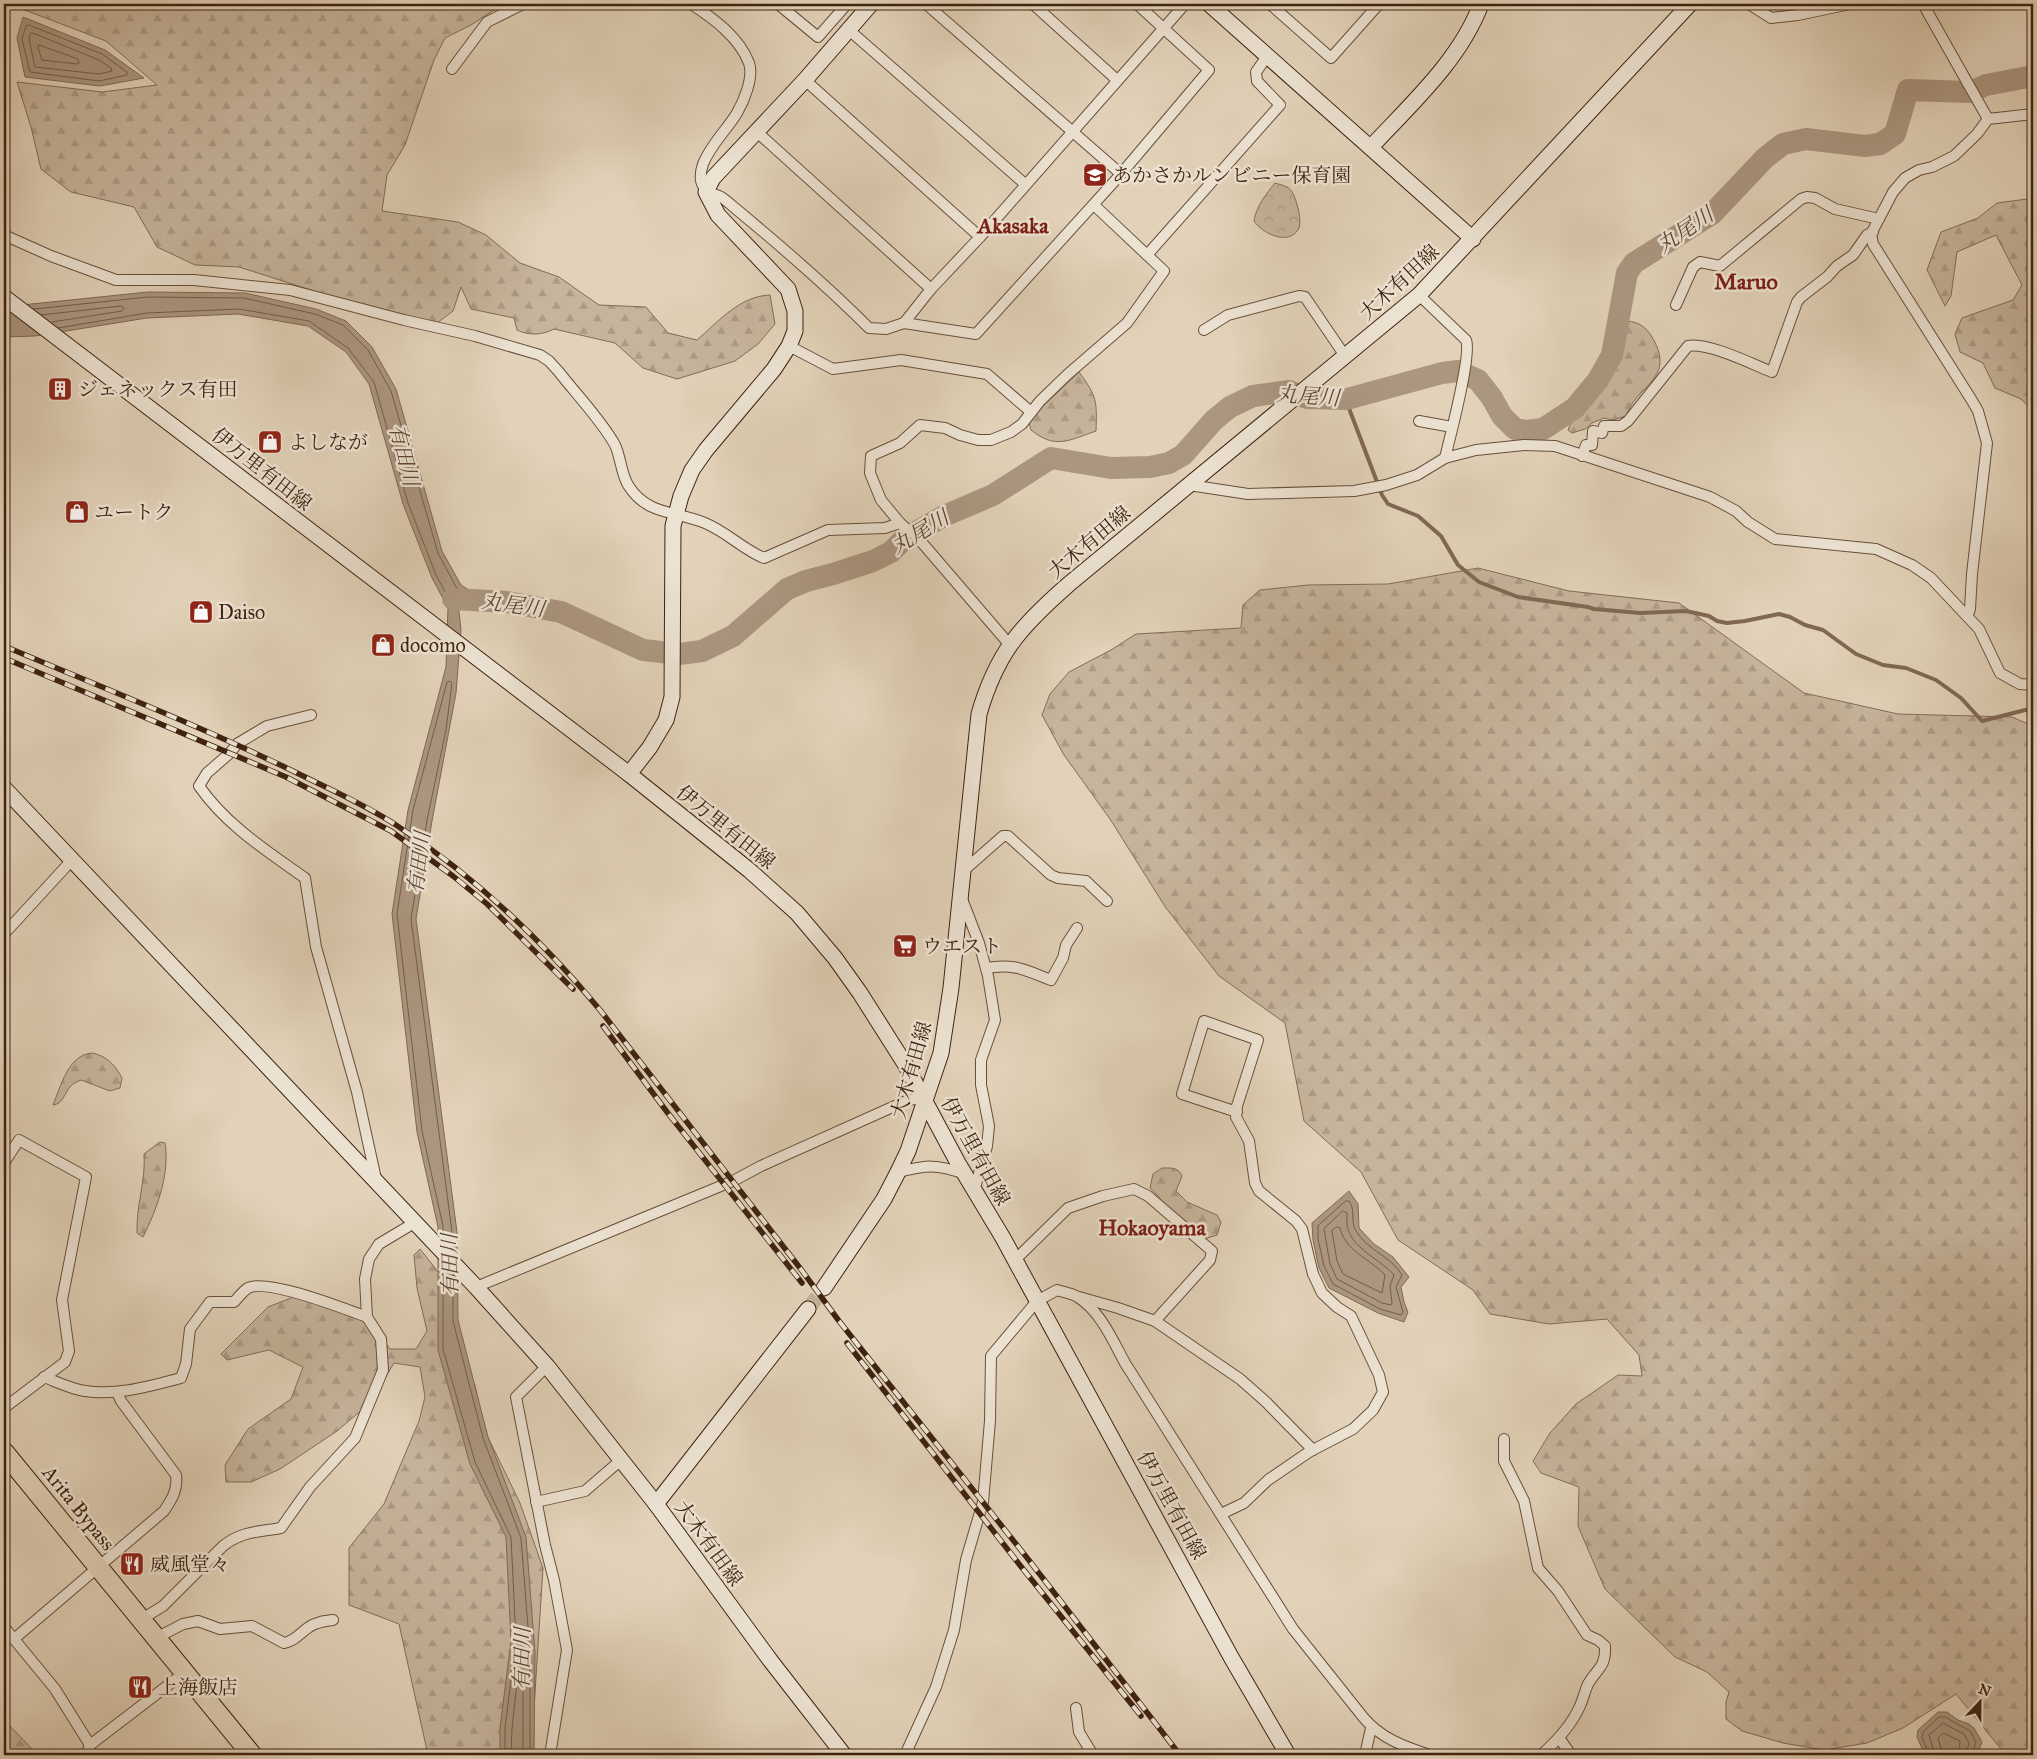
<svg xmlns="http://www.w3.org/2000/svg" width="2037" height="1759" font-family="'IM FELL Great Primer','Noto Serif JP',serif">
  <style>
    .forest { fill: url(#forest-firs); stroke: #826c56 }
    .park { fill: url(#park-crowns); stroke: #826c56 }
    .water { fill: #ab9680; stroke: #806853 }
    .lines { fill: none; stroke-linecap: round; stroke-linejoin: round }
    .shore { stroke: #755c48; stroke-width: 1 }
    .stream { stroke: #806853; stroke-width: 4 }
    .river { stroke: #ab9680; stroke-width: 22 }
    .secondary-tunnel { stroke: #c1af97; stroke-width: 15; stroke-dasharray: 15 8; stroke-linecap: butt }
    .street-casing { stroke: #684f3a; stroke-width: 12 }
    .secondary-casing { stroke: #3f2310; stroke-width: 17 }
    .highway-casing { stroke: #3f2310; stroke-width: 21 }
    .street { stroke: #ece2d2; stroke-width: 10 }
    .secondary { stroke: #ece2d2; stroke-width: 15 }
    .highway { stroke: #e2d2b9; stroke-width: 19 }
    .rail-casing { stroke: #3f2310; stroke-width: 5.5 }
    .rail { stroke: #ece2d2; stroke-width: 4; stroke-dasharray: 11; stroke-linecap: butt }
    .labels { text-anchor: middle; stroke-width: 5; stroke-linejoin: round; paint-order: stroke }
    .poi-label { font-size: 20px; fill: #3f2310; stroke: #ece2d2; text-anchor: start }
    .street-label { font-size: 20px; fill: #3f2310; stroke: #ece2d2 }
    .water-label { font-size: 21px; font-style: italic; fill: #5f4632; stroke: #ece2d2 }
    .quarter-label { font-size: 22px; font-weight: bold; fill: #7a1f14; stroke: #ece2d2 }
  </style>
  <defs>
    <pattern id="forest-firs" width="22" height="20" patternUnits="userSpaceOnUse" patternTransform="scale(1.25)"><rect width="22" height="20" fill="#c6b49c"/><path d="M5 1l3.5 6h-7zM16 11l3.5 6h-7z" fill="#ab9a85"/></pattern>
    <pattern id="park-crowns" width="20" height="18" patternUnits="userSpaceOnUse" patternTransform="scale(1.25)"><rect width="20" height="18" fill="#c6b49c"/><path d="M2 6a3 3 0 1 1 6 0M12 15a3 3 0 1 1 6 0" fill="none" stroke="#ab9a85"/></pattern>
  </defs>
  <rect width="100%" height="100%" fill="#e2d2b9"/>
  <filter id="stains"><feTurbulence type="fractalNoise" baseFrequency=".004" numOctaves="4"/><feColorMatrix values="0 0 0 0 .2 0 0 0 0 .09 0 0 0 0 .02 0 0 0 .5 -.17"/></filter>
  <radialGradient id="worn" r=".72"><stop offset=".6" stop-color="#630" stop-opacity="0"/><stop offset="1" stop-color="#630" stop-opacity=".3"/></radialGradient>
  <!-- forest -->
  <g class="forest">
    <path d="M9 4H503L471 25 445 38 434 60 405 145 387 175 382 211 458 222 486 235 520 263 559 277 599 305 646 307 668 333 697 340C719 321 740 296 770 295L775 324 758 344 735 361 677 379 643 368 615 343 554 329C543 335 529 336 517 330L514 318 471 309 461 287 453 311 437 323 342 300 239 267 195 265 157 247 134 207 71 192 41 169 31 127 17 82 102 92 157 85 106 41Z"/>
    <path d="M2033 192V411L2021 399 1995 388 1983 363 1960 352 1955 334 1962 318 2013 300 2022 285 1996 235 1957 252 1951 296 1945 306 1927 270 1941 232 1978 218 1997 203 2027 199Z"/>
    <path d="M1627 321C1639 322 1646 327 1652 337 1677 379 1637 384 1626 416L1613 420 1604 418 1592 423 1585 429 1572 433 1568 430C1576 405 1611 380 1619 353 1622 344 1621 333 1624 323Z"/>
    <path d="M1079 372C1097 397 1097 400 1096 431 1069 440 1056 450 1031 430L1029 423 1039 410Z"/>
    <path d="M1478 568 1569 591 1679 603 1804 693 1898 714 2012 717 2033 726V1755H1991L2001 1749 1956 1694 1903 1728 1867 1743 1824 1750 1783 1743 1742 1731 1726 1719V1702L1729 1692 1707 1672 1675 1657 1605 1589 1578 1526 1579 1487 1541 1473 1533 1461 1550 1433 1576 1404 1618 1375 1642 1376 1639 1355 1607 1319 1549 1324 1490 1314 1473 1290 1398 1240 1361 1172 1304 1121 1285 1023 1219 976 1166 908 1110 819 1064 755 1042 715 1050 694 1069 672 1111 650 1136 634 1241 628 1243 605 1260 590 1308 585 1388 584Z"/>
    <path d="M92 1053C107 1056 115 1065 122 1078L120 1088 110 1091 81 1080C77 1082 73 1083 70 1087 64 1094 63 1104 53 1105 61 1086 68 1055 92 1053Z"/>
    <path d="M160 1142 165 1143C170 1174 157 1209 143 1237L137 1233C136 1206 146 1180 144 1154Z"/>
    <path d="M1162 1168C1172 1168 1178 1167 1182 1176L1176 1191 1187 1202 1217 1215 1221 1222 1217 1235 1207 1238C1193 1230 1176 1218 1166 1206 1160 1199 1156 1193 1150 1188L1153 1174Z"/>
    <path d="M420 1249 439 1273 454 1366 475 1385 484 1429 520 1503 543 1568 531 1755H428L399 1624 349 1605V1548L384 1504 419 1421 425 1397 420 1367 394 1363 370 1403 337 1431 280 1469 251 1482H226L225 1465 248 1429 291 1399 303 1367 269 1350 227 1360 221 1354 268 1307 304 1293 362 1309 390 1349H416L427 1331 417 1288 414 1255Z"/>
    <path d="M4 1720 38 1755H4Z"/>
  </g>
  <!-- park -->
  <path class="park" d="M1275 183C1281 185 1289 186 1292 192 1297 200 1303 224 1298 230 1287 246 1262 233 1254 221 1256 207 1266 194 1275 183Z"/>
  <!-- water -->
  <g class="water">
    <path d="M23 17 105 50 144 78 100 86 25 77 17 38Z"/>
    <path d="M148 292 245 293 316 309 346 321 372 347 396 389 442 551 461 585 472 592 465 601 458 603 461 630 456 693 432 821 416 919 457 1232 458 1320 488 1437 526 1537 535 1653 534 1755H500V1728L511 1641 506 1537 470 1464 438 1350V1227L417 1132 392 914 408 810 446 667 448 608 432 578 403 504 369 384 346 352 308 326 238 314 147 318 35 336 4 337V305L12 306Z"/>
    <path d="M1349 1191 1358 1204 1359 1228 1374 1244 1393 1257 1409 1277 1401 1287 1404 1302 1408 1312 1404 1322 1378 1313 1329 1288 1319 1268 1313 1240 1312 1223Z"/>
    <path d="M1938 1712H1947L1958 1720 1969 1724 1974 1728 1982 1742 1977 1755H1925L1917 1737 1918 1730Z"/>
  </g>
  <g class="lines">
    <!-- shore -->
    <g class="shore">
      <path d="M29 25 102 54 127 72V75L99 81 30 72 22 39 26 26Z"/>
      <path d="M33 33 99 60 111 68 112 71 99 74 35 67 29 39 30 34Z"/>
      <path d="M39 45 78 59 79 63 77 64 42 60 38 48Z"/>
      <path d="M34 309 148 297 244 298 315 314 343 325 368 350 391 391 438 553 456 587 463 593V595L450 601 436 575 408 503 374 382 348 348 309 321 239 309 147 313 58 328"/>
      <path d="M41 315 121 306 124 308 122 311 52 322"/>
      <path d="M1346 1201H1349C1356 1210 1350 1222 1356 1231 1367 1250 1391 1256 1402 1275L1396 1287 1403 1312 1401 1315 1380 1309 1333 1284 1324 1266 1318 1239V1226Z"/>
      <path d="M1343 1211 1347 1213C1347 1219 1346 1226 1349 1232 1356 1250 1382 1261 1394 1275L1390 1286 1392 1303 1391 1305 1382 1303 1337 1279 1330 1264 1324 1229Z"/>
      <path d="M1337 1227 1340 1228C1345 1251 1370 1259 1385 1275L1382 1293 1343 1274 1337 1261 1332 1231Z"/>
      <path d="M443 1239V1226L422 1131 397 914 413 810 447 682 450 681 452 683 446 730 427 820 411 919 452 1232V1249"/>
      <path d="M443 1265V1349L475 1462 511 1537 516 1641 505 1728V1755"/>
      <path d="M453 1275V1321L483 1438 521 1538 530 1653V1755"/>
      <path d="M511 1755 512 1729 518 1672 521 1670 523 1673V1755"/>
      <path d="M1929 1755 1922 1737 1923 1732 1939 1717H1945L1970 1731 1976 1742 1972 1755"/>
      <path d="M1935 1755 1929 1735 1943 1723 1964 1734 1969 1743 1966 1755"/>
      <path d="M1943 1755 1938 1738 1943 1733 1960 1741 1959 1755"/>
    </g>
    <!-- stream -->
    <path class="stream" d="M1347 399 1350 411 1382 495 1388 504 1418 516 1441 536 1458 565 1479 582 1518 597 1588 607 1594 609 1640 613 1686 611 1709 616 1717 621 1727 623 1745 621 1779 614 1790 617 1805 625 1823 630 1856 654 1883 665 1906 668 1936 680 1961 698 1982 721 2033 708"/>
    <!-- river -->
    <path class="river" d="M453 599 507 602 561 612 643 650 679 654 702 651 733 636 787 589 806 581 833 574 873 561 891 552 904 539 944 516 993 495 1051 458 1111 468 1150 467 1169 463 1183 455 1214 420 1230 407 1253 396 1289 391 1307 398 1347 399 1442 373 1458 371 1478 380 1492 398 1502 416 1515 429 1526 431 1543 429 1575 408 1598 380 1612 355 1627 273 1634 263 1712 214 1765 158 1783 144 1806 139 1865 146 1880 144 1895 134 1908 90 1970 92 1986 85 2033 76"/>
    <!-- secondary-tunnel -->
    <path class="secondary-tunnel" d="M808 1309 824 1288"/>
    <defs>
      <g id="street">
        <path d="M691 4C713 18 739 37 749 63 754 77 744 101 737 113 726 131 711 144 703 164 701 170 699 179 703 186 707 194 713 193 721 197 726 200 731 205 736 209 782 247 827 286 869 328L886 329 904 323 931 289 980 237 1185 4"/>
        <path d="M778 4 818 37 847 4"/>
        <path d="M926 4 1121 174"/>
        <path d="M1033 4 1117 80"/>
        <path d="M1270 4 1331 58 1379 4"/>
        <path d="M1749 4 1771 18 1798 15 1850 4"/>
        <path d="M1923 4 1988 119"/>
        <path d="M849 30 1025 184"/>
        <path d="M452 69 487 22 523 4"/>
        <path d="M805 80 980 237"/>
        <path d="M757 132 931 289"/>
        <path d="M4 235 51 256 116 280H194L290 290 404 320 475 336 540 355 549 361 559 372C576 394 602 421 615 445 621 458 621 473 628 485 647 516 677 511 705 523 727 532 742 549 764 558L828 530 885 528 900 523"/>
        <path d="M1147 255 1280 105 1257 81 1256 72 1268 55"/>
        <path d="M1419 295 1466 340C1472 354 1450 437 1445 458"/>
        <path d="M1676 305 1693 267 1700 262 1720 266 1801 199 1807 197 1815 198 1835 209 1879 219"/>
        <path d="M904 323 976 334 1121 174 1209 70 1137 4"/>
        <path d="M1204 330 1228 315 1299 296 1305 297 1309 303 1345 356"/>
        <path d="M789 346 833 369 901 360 987 374 1031 412"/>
        <path d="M1419 421 1452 427"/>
        <path d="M1582 456 1586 445H1592L1593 431 1602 433 1604 426H1621L1628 421 1688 346C1708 342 1752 364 1772 372L1797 302 1801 297 1827 277 1837 266 1853 255 1867 235 1873 232"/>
        <path d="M1189 485 1248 494 1354 491 1386 485 1417 475 1445 458 1476 450 1524 445 1555 446 1710 497 1736 511 1748 522 1775 539 1876 549 1912 565 1931 578 1979 629 2000 673 2020 684 2033 685"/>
        <path d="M1968 615 1970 609 1972 574 1987 443 1978 411 1971 399 1873 244 1871 234 1893 192 1905 178 1919 170 1932 167 1954 156 1977 134 1988 119 2033 114"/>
        <path d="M1009 644 918 538 900 523 881 500 870 473 871 456 900 443 920 425 945 428 960 435 978 440H991L1011 432 1022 424 1040 401 1068 374 1127 323 1164 271 1094 205"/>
        <path d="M311 715 267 726 237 744 230 753 207 773 199 786C226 825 267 851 305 878L316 947 357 1092 376 1179"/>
        <path d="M962 872 1003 836H1008L1051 875 1058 878 1086 881 1107 901"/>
        <path d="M962 899 979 943 988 976 995 1020 981 1060V1085L989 1126 987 1146 974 1191"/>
        <path d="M4 934 72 860"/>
        <path d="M986 968C1014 963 1025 970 1051 980L1063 958 1066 945 1077 928"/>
        <path d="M4 1163 19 1140 86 1177 62 1300 69 1351 65 1362 4 1408"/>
        <path d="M898 1172C928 1165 936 1164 965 1174"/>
        <path d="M1015 1260 1068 1208 1103 1196 1134 1189 1148 1196 1212 1251 1210 1260 1155 1321"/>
        <path d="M476 1287 733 1181 761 1166 906 1101 913 1099 924 1100"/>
        <path d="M1079 1297 1118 1308 1155 1321 1240 1379 1266 1402 1313 1450"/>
        <path d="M547 1366 516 1397 545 1545 554 1580 567 1650 550 1755"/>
        <path d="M44 1377C57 1382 71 1389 85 1391 117 1396 150 1386 181 1378L186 1364 190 1329 210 1302H234C238 1298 243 1291 248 1288 267 1278 345 1309 367 1317"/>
        <path d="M1504 1439V1461L1524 1501 1538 1568 1558 1591 1587 1635 1598 1640 1605 1646C1606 1668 1597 1668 1588 1684 1585 1691 1583 1699 1580 1706 1571 1726 1557 1741 1541 1755"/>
        <path d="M536 1502 585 1491 621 1460"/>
        <path d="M1221 1514 1244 1503 1268 1480 1309 1452 1353 1429 1373 1410 1383 1392 1379 1375 1351 1316 1337 1307 1322 1293 1313 1274 1302 1229 1296 1221 1259 1191 1255 1183 1249 1141 1236 1117 1237 1106 1258 1040 1204 1021 1182 1094 1237 1112"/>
        <path d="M142 1621 150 1614 163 1606 223 1546C242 1531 258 1532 281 1528L310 1487 355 1438 383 1370 381 1339 367 1317 365 1279 369 1259 379 1244 414 1223"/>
        <path d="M4 1627 55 1689 90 1745"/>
        <path d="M156 1638 183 1624 198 1621 220 1629 252 1626 284 1643C295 1641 300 1633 309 1627 316 1622 324 1621 333 1620"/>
        <path d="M14 1639 164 1511C172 1499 178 1490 176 1475L121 1401 117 1392"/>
        <path d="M1076 1708 1079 1732 1093 1755"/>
        <path d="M1560 1739 1571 1755"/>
        <path d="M86 1755 90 1745 184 1673"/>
        <path d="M905 1755 936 1687 954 1630 966 1560 983 1502 990 1421 991 1356 1037 1301 1057 1290C1063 1292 1070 1293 1076 1296 1100 1310 1112 1339 1125 1363L1293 1629 1363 1717C1380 1738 1405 1747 1430 1755"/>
        <path d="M1365 1755 1371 1728"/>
      </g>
      <g id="secondary">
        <path d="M1209 4 1473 239"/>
        <path d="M1371 147C1411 104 1460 60 1481 4"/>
        <path d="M4 297 629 774 749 870 797 913 835 958 860 993 905 1064 958 1163 1003 1238 1231 1657 1288 1755"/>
        <path d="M629 774 650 747 666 720 672 697 673 526 681 496 692 470 706 450 774 369 789 346 795 331V311L788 289 718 215 706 192 713 178 805 80 871 4"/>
        <path d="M4 788 476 1287 547 1366 656 1504"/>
        <path d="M824 1288 884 1199 898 1172 908 1151 941 1053 951 988 979 714C997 652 1021 626 1069 584L1419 295 1690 4"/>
        <path d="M808 1309 656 1504 770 1660 844 1755"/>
      </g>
      <path id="highway" d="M4 1452 252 1755"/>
    </defs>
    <!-- street casing -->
    <use href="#street" class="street-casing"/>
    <!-- secondary casing -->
    <use href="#secondary" class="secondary-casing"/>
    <!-- highway casing -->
    <use href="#highway" class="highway-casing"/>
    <!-- street -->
    <use href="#street" class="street"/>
    <!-- secondary -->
    <use href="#secondary" class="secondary"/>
    <!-- highway -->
    <use href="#highway" class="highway"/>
    <defs>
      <g id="rail">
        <path d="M4 646C101 687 200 726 295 772 329 789 364 804 396 825 473 875 541 939 600 1010L800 1268 839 1321 1028 1559 1180 1755"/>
        <path d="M4 658 286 777 391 831 453 876 487 904 573 989"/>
        <path d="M603 1026 667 1112 802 1283"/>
        <path d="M847 1343 1019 1564 1141 1716"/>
      </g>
    </defs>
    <!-- rail casing -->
    <use href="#rail" class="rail-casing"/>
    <!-- rail -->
    <use href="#rail" class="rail"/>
  </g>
  <!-- icons -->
  <defs>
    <symbol id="school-square" viewBox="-11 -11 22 22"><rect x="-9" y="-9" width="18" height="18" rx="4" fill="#8f2418" stroke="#ece2d2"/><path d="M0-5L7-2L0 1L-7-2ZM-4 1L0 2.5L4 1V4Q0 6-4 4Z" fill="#fff"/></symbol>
    <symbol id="building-square" viewBox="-11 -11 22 22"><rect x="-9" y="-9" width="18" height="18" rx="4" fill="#8f2418" stroke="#ece2d2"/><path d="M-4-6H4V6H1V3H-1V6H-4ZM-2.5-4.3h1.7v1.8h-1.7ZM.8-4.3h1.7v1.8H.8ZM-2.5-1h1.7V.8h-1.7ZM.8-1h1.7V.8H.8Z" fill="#fff"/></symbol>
    <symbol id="shop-square" viewBox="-11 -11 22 22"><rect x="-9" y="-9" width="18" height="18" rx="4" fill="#8f2418" stroke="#ece2d2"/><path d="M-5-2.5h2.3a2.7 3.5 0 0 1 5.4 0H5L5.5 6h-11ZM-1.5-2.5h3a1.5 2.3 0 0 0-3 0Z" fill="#fff"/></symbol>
    <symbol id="supermarket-square" viewBox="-11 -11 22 22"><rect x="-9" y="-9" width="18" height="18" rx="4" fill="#8f2418" stroke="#ece2d2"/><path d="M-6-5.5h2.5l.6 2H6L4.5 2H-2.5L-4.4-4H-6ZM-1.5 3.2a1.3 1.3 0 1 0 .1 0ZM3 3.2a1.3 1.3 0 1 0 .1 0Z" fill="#fff"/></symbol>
    <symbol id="restaurant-square" viewBox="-11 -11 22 22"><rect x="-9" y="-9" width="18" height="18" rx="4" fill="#8f2418" stroke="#ece2d2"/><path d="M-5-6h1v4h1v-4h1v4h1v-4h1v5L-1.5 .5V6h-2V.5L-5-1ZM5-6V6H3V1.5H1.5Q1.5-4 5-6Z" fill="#fff"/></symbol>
  </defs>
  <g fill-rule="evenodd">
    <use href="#school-square" x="1081" y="161" width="28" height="28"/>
    <use href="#building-square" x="46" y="375" width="28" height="28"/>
    <use href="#shop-square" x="256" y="428" width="28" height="28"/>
    <use href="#shop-square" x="63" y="498" width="28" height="28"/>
    <use href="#shop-square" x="187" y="598" width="28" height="28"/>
    <use href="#shop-square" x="369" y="631" width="28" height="28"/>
    <use href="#supermarket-square" x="891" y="932" width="28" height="28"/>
    <use href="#restaurant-square" x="118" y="1550" width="28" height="28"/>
    <use href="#restaurant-square" x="126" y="1673" width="28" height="28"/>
  </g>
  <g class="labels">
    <!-- poi labels -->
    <g class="poi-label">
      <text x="1112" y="182">あかさかルンビニー保育園</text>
      <text x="78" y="396">ジェネックス有田</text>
      <text x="288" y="449">よしなが</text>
      <text x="94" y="519">ユートク</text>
      <text x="218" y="619">Daiso</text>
      <text x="400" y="652">docomo</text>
      <text x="922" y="953">ウエスト</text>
      <text x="150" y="1571">威風堂々</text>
      <text x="158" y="1694">上海飯店</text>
    </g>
    <!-- street labels -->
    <g class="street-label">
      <text transform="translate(1399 282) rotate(-43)" y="7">大木有田線</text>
      <text transform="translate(262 469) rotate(38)" y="7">伊万里有田線</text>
      <text transform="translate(1089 542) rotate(-40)" y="7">大木有田線</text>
      <text transform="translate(726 827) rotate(39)" y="7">伊万里有田線</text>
      <text transform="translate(911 1070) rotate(-74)" y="7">大木有田線</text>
      <text transform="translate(976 1151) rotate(61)" y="7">伊万里有田線</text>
      <text transform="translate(1172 1505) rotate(61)" y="7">伊万里有田線</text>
      <text transform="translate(79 1508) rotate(51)" y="7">Arita Bypass</text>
      <text transform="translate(709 1543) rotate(54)" y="7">大木有田線</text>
    </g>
    <!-- water labels -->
    <g class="water-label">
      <text transform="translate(1685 230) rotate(-34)" y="7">丸尾川</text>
      <text transform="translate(1308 396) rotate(4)" y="7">丸尾川</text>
      <text transform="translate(404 455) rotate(76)" y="7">有田川</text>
      <text transform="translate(920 532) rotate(-31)" y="7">丸尾川</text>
      <text transform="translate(513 605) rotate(8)" y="7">丸尾川</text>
      <text transform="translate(419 863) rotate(-83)" y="7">有田川</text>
      <text transform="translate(450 1265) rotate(-91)" y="7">有田川</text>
      <text transform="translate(522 1659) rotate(-89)" y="7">有田川</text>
    </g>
    <!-- quarter labels -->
    <g class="quarter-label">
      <text x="1013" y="233">Akasaka</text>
      <text x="1746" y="289">Maruo</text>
      <text x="1152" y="1235">Hokaoyama</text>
    </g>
  </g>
  <!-- margin -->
  <rect width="2037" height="1759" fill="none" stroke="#e2d2b9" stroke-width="20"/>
  <rect x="5" y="5" width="2027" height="1749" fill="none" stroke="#3f2310" stroke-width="2.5"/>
  <rect x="10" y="10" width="2017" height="1739" fill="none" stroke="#3f2310"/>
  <!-- north arrow -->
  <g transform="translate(1980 1702) rotate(22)" stroke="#ece2d2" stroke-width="4" paint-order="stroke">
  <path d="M0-4L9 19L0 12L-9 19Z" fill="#3f2310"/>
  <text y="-8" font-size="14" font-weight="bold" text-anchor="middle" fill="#3f2310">N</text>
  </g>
  <rect width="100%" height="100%" filter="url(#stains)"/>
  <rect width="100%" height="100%" fill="url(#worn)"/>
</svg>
